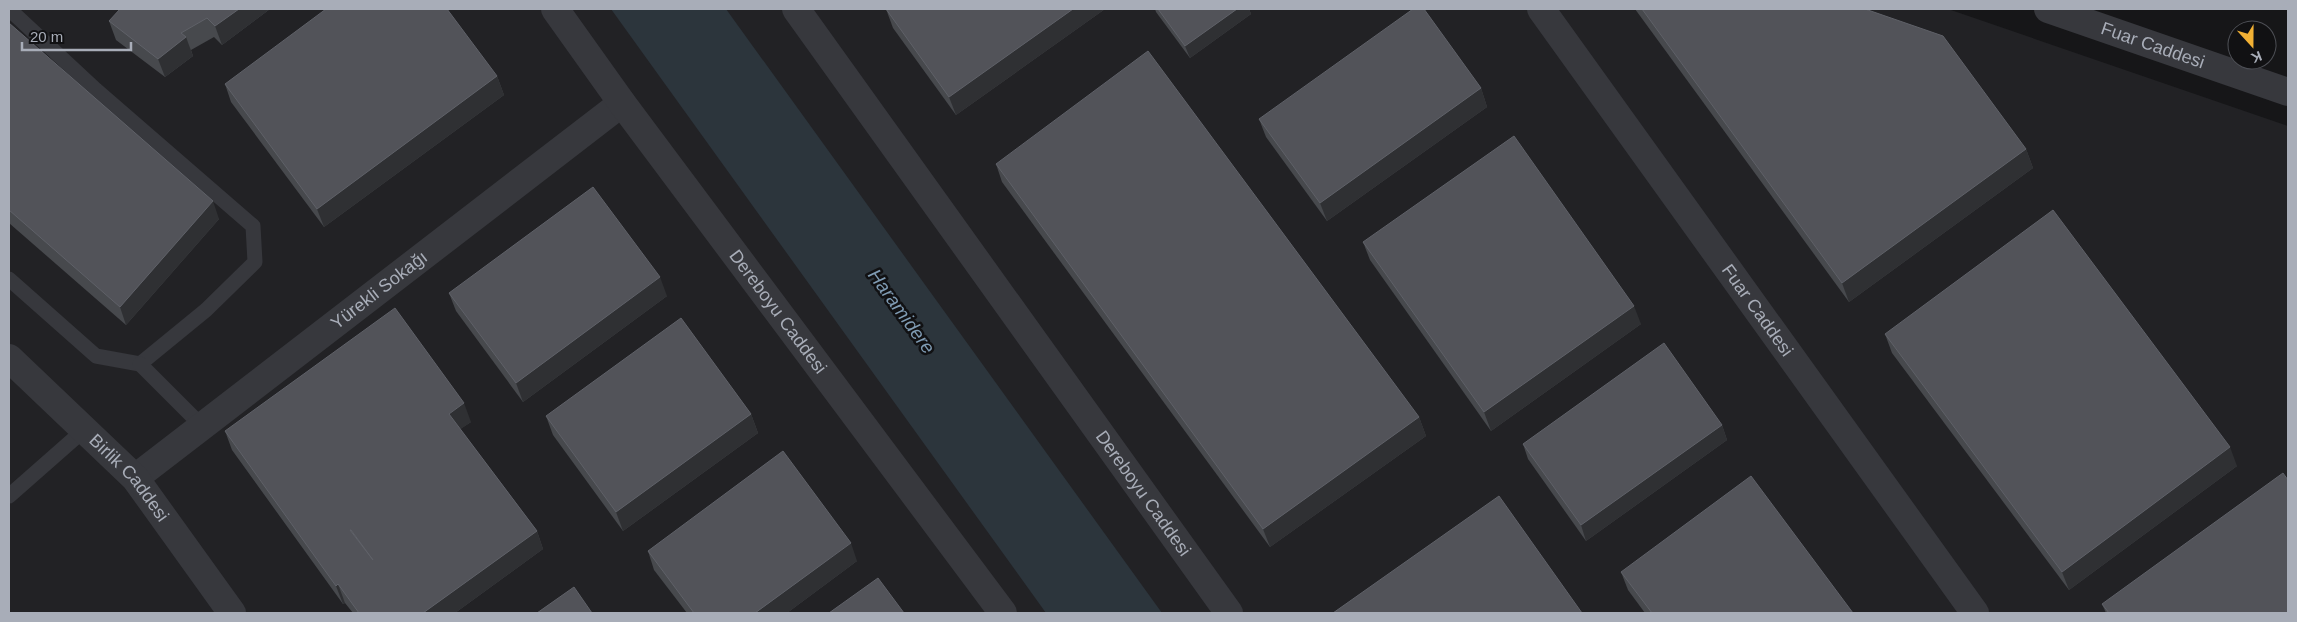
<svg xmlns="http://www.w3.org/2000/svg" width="2297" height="622" font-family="Arial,sans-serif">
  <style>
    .built { fill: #222225 }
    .water { fill: #2c353c }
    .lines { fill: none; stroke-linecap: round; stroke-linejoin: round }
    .service { stroke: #37383d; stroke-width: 15 }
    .minor { stroke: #37383d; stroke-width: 28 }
    .tertiary { stroke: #37383d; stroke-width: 28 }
    .wall { fill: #47494d }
    .shaded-wall { fill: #2f3033 }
    .building { fill: #525359; stroke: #5f6168; fill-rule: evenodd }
    .labels { text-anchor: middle; stroke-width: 5; stroke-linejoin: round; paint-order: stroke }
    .street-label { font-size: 18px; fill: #a8adb8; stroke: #111113 }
    .water-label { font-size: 19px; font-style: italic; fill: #7f9bb3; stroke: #111113 }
  </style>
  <rect width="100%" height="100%" fill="#161618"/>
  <!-- built -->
  <path class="built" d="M9 9H1948L2288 126V613H9Z"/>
  <!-- water -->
  <path class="water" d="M611 9H726L1162 613H1046Z"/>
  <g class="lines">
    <!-- service -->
    <g class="service">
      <path d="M9 279 96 356 140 364 206 310 255 262 253 226 96 90 9 9"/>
      <path d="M140 364 202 426"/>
      <path d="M9 496 84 430"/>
    </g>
    <!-- minor -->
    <g class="minor">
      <path id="s1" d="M1541 9 1975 613"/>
      <path id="s2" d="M2048 9 2288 92"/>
      <path id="s3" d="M135 478 622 103"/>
    </g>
    <!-- tertiary -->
    <g class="tertiary">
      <path id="s4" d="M555 9 622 103 1003 613"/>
      <path id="s5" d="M796 9 1229 613"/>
      <path id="s6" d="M9 358 135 478 232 613"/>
    </g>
  </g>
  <!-- wall -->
  <g class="wall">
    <path d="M270 9 222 45 214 37 191 50 193 56 165 77 116 40 109 21Z"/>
    <path d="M886 9H1105L956 115 893 28Z"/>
    <path d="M1155 9H1249L1251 14 1190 58 1156 12Z"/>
    <path d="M1635 9H1865L2026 149 2033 168 1849 302Z"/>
    <path d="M9 23 219 219 126 325 9 223Z"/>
    <path d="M497 76 504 95 324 227 231 102 225 84Z"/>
    <path d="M1481 88 1487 107 1327 221 1266 137 1259 119Z"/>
    <path d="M996 164 1419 417 1426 436 1270 547 1002 182Z"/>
    <path d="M1363 242 1641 324 1491 431 1370 260Z"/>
    <path d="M449 293 667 296 523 402 456 311Z"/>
    <path d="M1885 334 2237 466 2069 590 1892 353Z"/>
    <path d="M751 414 758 433 623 531 553 435 546 416Z"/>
    <path d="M471 422 460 429 537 531 543 549 455 613H353L345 603 343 604 232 450 225 431Z"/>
    <path d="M1722 425 1727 440 1586 541 1528 459 1523 444Z"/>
    <path d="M648 551 857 561 787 613H687L654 570Z"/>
    <path d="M1621 572 1853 613H1645L1628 590Z"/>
    <path d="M2102 604 2288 613H2106Z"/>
  </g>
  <!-- shaded-wall -->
  <g class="shaded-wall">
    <path d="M239 9H270L222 45 215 26Z"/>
    <path d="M1073 9H1105L956 115 949 97Z"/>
    <path d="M1237 9H1249L1251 14 1190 58 1185 46Z"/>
    <path d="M186 37 193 56 165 77 158 59Z"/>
    <path d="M497 76 504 95 324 227 317 209Z"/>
    <path d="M1481 88 1487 107 1327 221 1320 203Z"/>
    <path d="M2026 149 2033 168 1849 302 1842 283Z"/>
    <path d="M213 201 219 219 126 325 120 307Z"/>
    <path d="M660 277 667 296 523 402 516 383Z"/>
    <path d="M1634 306 1641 324 1491 431 1484 412Z"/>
    <path d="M464 403 471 422 455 433 449 414Z"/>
    <path d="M751 414 758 433 623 531 616 512Z"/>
    <path d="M1419 417 1426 436 1270 547 1263 529Z"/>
    <path d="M1722 425 1727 440 1586 541 1581 525Z"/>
    <path d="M2230 447 2237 466 2069 590 2062 572Z"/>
    <path d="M537 531 543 549 455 613H423Z"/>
    <path d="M851 543 857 561 787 613H755Z"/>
    <path d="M338 584 345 603 343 604 336 586Z"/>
  </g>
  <!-- building -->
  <g class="building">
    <path d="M120 9H239L215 26 207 18 181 33 186 37 158 59 109 21Z"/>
    <path d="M326 9H447L497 76 317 209 225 84Z"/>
    <path d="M886 9H1073L949 97Z"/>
    <path d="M1158 9H1237L1185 46Z"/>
    <path d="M1413 9H1424L1481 88 1320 203 1259 119Z"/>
    <path d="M1642 9H1865L1943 36 2026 149 1842 283Z"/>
    <path d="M9 23 213 201 120 307 9 210Z"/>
    <path d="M1148 51 1419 417 1263 529 996 164Z"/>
    <path d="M1514 136 1634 306 1484 412 1363 242Z"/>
    <path d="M593 187 660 277 516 383 449 293Z"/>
    <path d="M2053 210 2230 447 2062 572 1885 334Z"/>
    <path d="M395 308 464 403 449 414 537 531 423 613H359L338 584 336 586 225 431ZM350 530H351L373 560Z"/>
    <path d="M681 318 751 414 616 512 546 416Z"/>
    <path d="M1664 343 1722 425 1581 525 1523 444Z"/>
    <path d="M783 451 851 543 755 613H694L648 551Z"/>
    <path d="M2283 473 2288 480V613H2109L2102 604Z"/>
    <path d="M1751 476 1853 613H1652L1621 572Z"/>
    <path d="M1499 496 1582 613H1333Z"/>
    <path d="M878 578 904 613H829Z"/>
    <path d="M574 587 592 613H537Z"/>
  </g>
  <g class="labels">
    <!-- street labels -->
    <g class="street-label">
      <text dy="6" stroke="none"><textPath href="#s2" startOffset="111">Fuar Caddesi</textPath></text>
      <text dy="6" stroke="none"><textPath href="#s3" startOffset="308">Yürekli Sokağı</textPath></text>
      <text dy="6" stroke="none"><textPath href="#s1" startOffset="371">Fuar Caddesi</textPath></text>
      <text dy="6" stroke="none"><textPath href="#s4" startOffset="376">Dereboyu Caddesi</textPath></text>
      <text dy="6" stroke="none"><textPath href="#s6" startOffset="170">Birlik Caddesi</textPath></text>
      <text dy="6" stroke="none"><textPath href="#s5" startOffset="596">Dereboyu Caddesi</textPath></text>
    </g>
    <!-- water labels -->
    <g class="water-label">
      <text transform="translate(902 311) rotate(54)" y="7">Haramidere</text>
    </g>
  </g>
  <!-- border -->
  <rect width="2297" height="622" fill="none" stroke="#a8adb8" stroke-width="20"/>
  <!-- north arrow -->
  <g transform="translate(2252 45) rotate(159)"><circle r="24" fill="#111113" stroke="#4d4f55"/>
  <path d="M0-4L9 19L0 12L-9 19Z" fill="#f2b134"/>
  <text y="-8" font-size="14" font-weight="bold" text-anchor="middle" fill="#a8adb8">K</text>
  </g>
  <!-- scale -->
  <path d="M22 42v8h109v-8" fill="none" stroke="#a8adb8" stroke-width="2.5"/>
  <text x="30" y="42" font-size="15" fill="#a8adb8" stroke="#111113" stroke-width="4" paint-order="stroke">20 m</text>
</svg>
